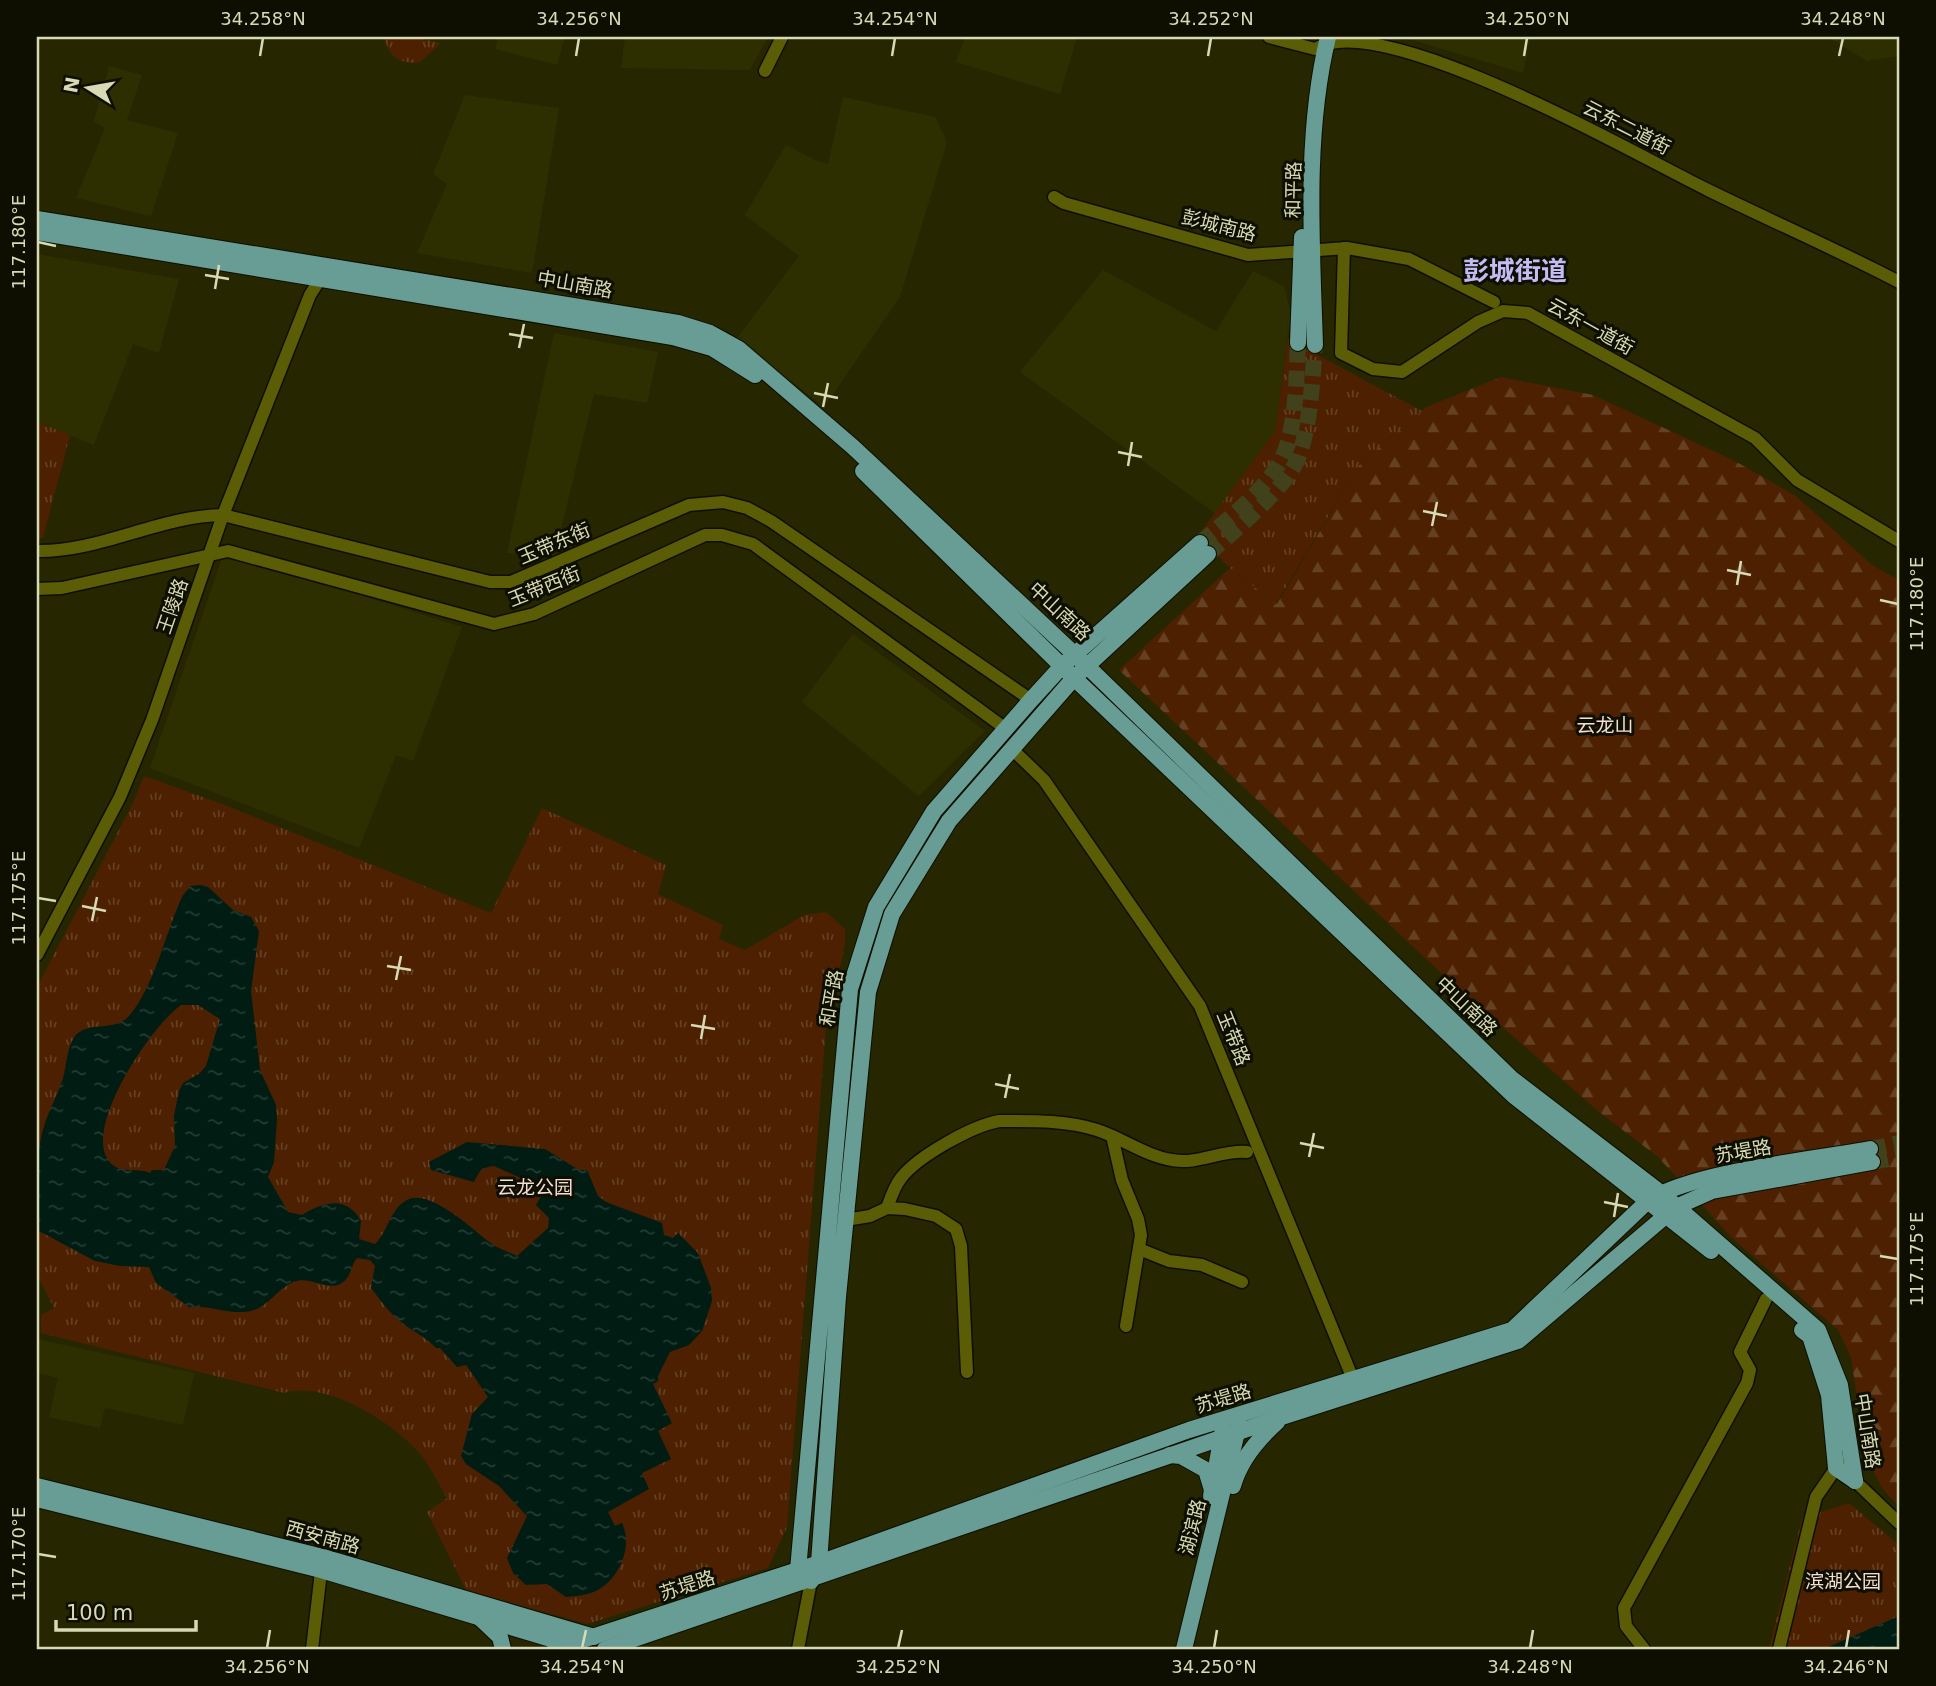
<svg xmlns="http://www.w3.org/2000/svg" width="1936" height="1686" font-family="'DejaVu Sans','Noto Sans SC',sans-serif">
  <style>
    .built { fill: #2e2f00 }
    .forest { fill: url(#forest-firs) }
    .park { fill: url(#park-tufts) }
    .water { fill: url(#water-ripples); fill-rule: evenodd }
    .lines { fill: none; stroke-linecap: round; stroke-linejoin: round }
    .major-tunnel { stroke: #41411b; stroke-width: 16; stroke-dasharray: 16 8; stroke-linecap: butt }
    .minor-casing { stroke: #0e0f00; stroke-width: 15 }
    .major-casing { stroke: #0e0f00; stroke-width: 18 }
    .minor { stroke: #5a5c06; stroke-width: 12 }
    .major { stroke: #679d95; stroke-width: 16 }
    .ticks { fill: none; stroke: #d7dab5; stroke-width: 2.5 }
    .labels { text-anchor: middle; stroke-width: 6; stroke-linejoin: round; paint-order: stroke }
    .street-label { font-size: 19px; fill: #d7dab5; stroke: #0e0f00 }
    .park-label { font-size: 19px; fill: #f2ded2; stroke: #0e0f00 }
    .district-label { font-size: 26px; font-weight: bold; fill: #c3bbf4; stroke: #0e0f00 }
    .neatline { fill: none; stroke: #d7dab5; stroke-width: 2.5 }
    .ticks-label { font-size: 18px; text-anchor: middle; fill: #d7dab5 }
  </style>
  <defs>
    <pattern id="forest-firs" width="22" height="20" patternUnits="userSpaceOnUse" patternTransform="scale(1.75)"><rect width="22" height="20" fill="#4c2000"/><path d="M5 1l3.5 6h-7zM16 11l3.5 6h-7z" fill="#654023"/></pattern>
    <pattern id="park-tufts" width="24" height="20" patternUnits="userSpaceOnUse" patternTransform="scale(1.75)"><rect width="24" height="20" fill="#4c2000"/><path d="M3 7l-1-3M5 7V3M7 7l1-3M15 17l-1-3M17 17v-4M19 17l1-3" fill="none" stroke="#654023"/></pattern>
    <pattern id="water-ripples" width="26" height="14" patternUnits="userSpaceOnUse" patternTransform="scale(1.75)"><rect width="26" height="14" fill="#001c13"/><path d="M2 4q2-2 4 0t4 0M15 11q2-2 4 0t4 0" fill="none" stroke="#243c33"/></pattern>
  </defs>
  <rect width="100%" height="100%" fill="#262600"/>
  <!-- built -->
  <g class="built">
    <path d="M498 37H565L557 65 495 49Z"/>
    <path d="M625 37H768L750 70 621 68Z"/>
    <path d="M965 37H1077L1060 94 956 62Z"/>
    <path d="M1402 37H1530L1523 73Z"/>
    <path d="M1828 37H1899V56L1867 61Z"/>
    <path d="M109 66 142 75 127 120 178 133 151 216 76 198 105 128 94 121Z"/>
    <path d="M465 95 559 108 532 273 417 253 447 184 433 174Z"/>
    <path d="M843 97 935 117 947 142 900 297 824 407 737 338 799 256 745 215 786 145 815 160 828 164Z"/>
    <path d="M37 254 179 279 159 353 133 344 94 445 37 422Z"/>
    <path d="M1103 270 1216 331 1253 271 1284 286 1291 315 1275 431 1216 514 1020 372Z"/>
    <path d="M554 333 658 352 647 403 594 394 554 558 507 553Z"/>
    <path d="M224 552 462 627 413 761 396 755 359 848 150 768Z"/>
    <path d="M853 634 985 731 919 796 802 702Z"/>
    <path d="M37 1339 194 1373 183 1425 105 1408 100 1428 49 1417 58 1378 37 1373Z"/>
  </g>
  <!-- forest -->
  <path class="forest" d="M1501 377 1593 395 1733 460 1796 496 1872 565 1899 580V1507L1882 1488 1866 1457 1851 1358 1838 1330 1732 1238 1658 1157 1598 1111 1442 974 1119 670 1230 568 1277 604 1358 466 1426 407Z"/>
  <!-- park -->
  <g class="park">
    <path d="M384 37H411L441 43 419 63C398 63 389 57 384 37Z"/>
    <path d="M1288 339 1422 411 1358 466 1276 604 1230 568 1198 536 1275 431Z"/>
    <path d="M37 422 70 435 43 538H37Z"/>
    <path d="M144 776 225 805 491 913 542 808 666 865 658 894 723 925 719 939 745 950 804 915 826 912 845 929C848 950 832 991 827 1015L787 1527 768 1568 587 1624 466 1590 427 1512 447 1498C438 1484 431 1466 419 1453 393 1422 325 1380 284 1393L41 1333V1315L54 1308 37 1275V987L133 803Z"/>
    <path d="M1849 1503 1899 1545V1616L1824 1649H1769L1802 1518Z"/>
  </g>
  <!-- water -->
  <g class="water">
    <path d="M200 885 208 887 233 910 251 917 259 931 251 991 260 1070 276 1105 277 1119 274 1162 268 1177 288 1212 302 1215C324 1202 346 1195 361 1221L359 1239 375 1244C388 1232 390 1209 407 1200 430 1187 475 1232 492 1244 499 1249 509 1252 517 1256L548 1228 549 1218 536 1205 545 1189 494 1166C482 1167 479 1171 474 1182L431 1170 429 1162 467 1142 545 1149 579 1170H587L598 1196 606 1202 662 1223 664 1235 673 1238 678 1233 698 1253 711 1288 712 1301 702 1331 689 1345 670 1352 658 1376V1381L653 1384 672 1423 658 1431 671 1459 642 1473 649 1489 608 1512 615 1526 622 1523C633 1546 620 1578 598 1590 589 1595 576 1596 566 1597L547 1584 526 1585 513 1573 507 1558 527 1516 499 1486 466 1464 461 1456 472 1414 488 1397 466 1365 457 1367 440 1348H436C425 1336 411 1331 400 1321 387 1311 380 1299 371 1288L375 1266 370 1260 357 1258C350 1266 352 1278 340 1284 326 1291 310 1275 293 1282 275 1290 266 1312 243 1312 225 1313 208 1305 189 1307L156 1283 149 1267 120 1266 95 1261 37 1230C37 1195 34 1157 45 1123 50 1108 58 1094 63 1078 67 1065 67 1042 78 1033 92 1022 115 1031 128 1017 154 989 166 930 183 895L191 886ZM181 1005H198L220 1019 206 1066 200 1073 183 1083 179 1091 174 1116 175 1146 164 1170H152L150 1173C136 1167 118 1175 108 1160 84 1125 152 1025 181 1005Z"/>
    <path d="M1899 1616V1649H1824Z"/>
  </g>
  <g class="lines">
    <!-- major-tunnel -->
    <g class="major-tunnel">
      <path d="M1200 543C1227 520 1273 485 1285 451 1297 417 1296 379 1298 343"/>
      <path d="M1208 554C1233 532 1288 487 1299 456 1311 421 1312 382 1315 345"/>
      <path d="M1870 1149 1899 1143"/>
      <path d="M1872 1162 1899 1157"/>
    </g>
    <defs>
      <g id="minor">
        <path d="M1269 37 1315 49C1380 7 1638 156 1708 190 1771 221 1836 249 1899 282"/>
        <path d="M765 71 782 37"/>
        <path d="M1054 197 1064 203 1248 255 1347 248 1409 259 1494 302"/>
        <path d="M1344 248 1341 353 1373 369 1402 372 1478 322 1503 311 1528 313 1755 438 1797 480 1899 541"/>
        <path d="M37 551C101 552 159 516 223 515L490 582H511L689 505 723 502 747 508 771 521 1031 700"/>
        <path d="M37 589 62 588 228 551 494 624 534 614 705 535H722L753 544 1006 729"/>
        <path d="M1012 749 1044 780 1200 1006 1353 1379"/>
        <path d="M37 955 120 797 152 720 223 515 310 295 324 273"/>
        <path d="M1112 1136 1122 1180 1138 1219 1141 1235 1126 1326"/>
        <path d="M887 1208C891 1197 894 1187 901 1178 918 1156 972 1126 999 1121 1032 1121 1065 1120 1097 1130 1122 1138 1146 1156 1172 1160 1198 1165 1220 1150 1247 1152"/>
        <path d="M846 1220 870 1216 887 1208 905 1209 936 1216 956 1229 961 1246 967 1372"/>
        <path d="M1139 1249 1169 1261 1202 1265 1242 1282"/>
        <path d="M1855 1481 1899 1523"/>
        <path d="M312 1649 322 1563"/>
        <path d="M798 1649 811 1581"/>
        <path d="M1644 1649 1626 1626 1624 1608 1747 1383 1750 1370 1740 1352 1766 1299"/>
        <path d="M1779 1649 1816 1497 1836 1468 1852 1456"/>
      </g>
      <g id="major">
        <path d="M37 219 678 323 710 333 739 349 853 447 1087 666 1511 1078 1661 1193 1818 1330 1840 1385 1855 1481"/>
        <path d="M37 232 673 337 712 348 755 375"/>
        <path d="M1298 343 1302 237"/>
        <path d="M1315 345C1312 244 1304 136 1328 37"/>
        <path d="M863 471 1074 678 1514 1096 1711 1251"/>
        <path d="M1200 543 1062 666 1031 700 934 811 876 907 850 989 798 1570 811 1581 819 1563 838 1297 868 992 892 914 949 821 1074 678 1208 554"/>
        <path d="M1802 1330 1810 1336 1829 1395 1836 1468 1855 1481"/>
        <path d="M1170 1455 1181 1456 1206 1470 1212 1490"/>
        <path d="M37 1486 323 1557 594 1637"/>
        <path d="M1233 1486C1240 1460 1257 1440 1277 1422"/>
        <path d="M1211 1496 1223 1429"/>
        <path d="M37 1499 321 1570 571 1645"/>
        <path d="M481 1619 500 1637 503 1649"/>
        <path d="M555 1649 819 1563 1189 1430 1512 1330 1649 1200C1697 1171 1811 1160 1870 1149"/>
        <path d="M605 1649 1282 1417 1518 1341 1676 1207 1712 1191 1872 1162"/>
        <path d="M1184 1649 1239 1424"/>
      </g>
    </defs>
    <!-- minor casing -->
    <use href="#minor" class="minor-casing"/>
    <!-- major casing -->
    <use href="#major" class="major-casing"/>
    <!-- minor -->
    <use href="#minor" class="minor"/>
    <!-- major -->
    <use href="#major" class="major"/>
  </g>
  <!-- ticks -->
  <path class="ticks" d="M260 56 263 38M576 56 579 38M892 56 895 38M1208 56 1211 38M1524 56 1527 38M1839 56 1843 38M38 242 56 246M205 275 229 279M215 289 219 265M509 334 533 338M519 348 524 324M814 393 838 398M823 407 828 383M1118 452 1142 457M1128 466 1132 442M1423 511 1447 516M1432 526 1437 502M1727 570 1751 575M1737 585 1741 561M1880 600 1898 604M38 898 56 901M82 906 106 911M92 921 97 897M387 966 411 970M396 980 401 956M691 1025 715 1029M701 1039 705 1015M995 1084 1019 1089M1005 1098 1010 1074M1300 1143 1324 1148M1309 1157 1314 1133M1604 1202 1628 1207M1614 1217 1618 1193M1880 1256 1898 1259M38 1554 56 1557M267 1648 270 1630M582 1648 586 1630M898 1648 902 1630M1214 1648 1217 1630M1530 1648 1533 1630M1846 1648 1849 1630"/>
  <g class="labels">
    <!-- street labels -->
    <g class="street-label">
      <text transform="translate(1627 127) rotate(27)" y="7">云东二道街</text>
      <text transform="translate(1293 190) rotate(-89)" y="7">和平路</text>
      <text transform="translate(1219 225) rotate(14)" y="7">彭城南路</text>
      <text transform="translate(575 284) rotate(10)" y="7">中山南路</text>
      <text transform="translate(1591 326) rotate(29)" y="7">云东一道街</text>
      <text transform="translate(554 543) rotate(-23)" y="7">玉带东街</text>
      <text transform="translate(544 586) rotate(-22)" y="7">玉带西街</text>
      <text transform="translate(172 606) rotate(-71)" y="7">王陵路</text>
      <text transform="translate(1060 611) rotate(43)" y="7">中山南路</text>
      <text transform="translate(831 998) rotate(-80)" y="7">和平路</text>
      <text transform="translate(1467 1006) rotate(44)" y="7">中山南路</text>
      <text transform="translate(1234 1038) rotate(68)" y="7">玉带路</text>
      <text transform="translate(1743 1151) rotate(-10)" y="7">苏堤路</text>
      <text transform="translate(1223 1398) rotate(-17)" y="7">苏堤路</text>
      <text transform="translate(1868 1431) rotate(81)" y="7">中山南路</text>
      <text transform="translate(1192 1527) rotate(-76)" y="7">湖滨路</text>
      <text transform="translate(323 1537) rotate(15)" y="7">西安南路</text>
      <text transform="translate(687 1585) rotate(-18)" y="7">苏堤路</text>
    </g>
    <!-- park labels -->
    <g class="park-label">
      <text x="1605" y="732">云龙山</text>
      <text x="535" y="1194">云龙公园</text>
      <text x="1843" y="1588">滨湖公园</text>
    </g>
    <!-- district labels -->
    <g class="district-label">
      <text x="1515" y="280">彭城街道</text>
    </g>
  </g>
  <!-- border -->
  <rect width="1936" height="1686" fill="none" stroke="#0e0f00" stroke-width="77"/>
  <!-- north arrow -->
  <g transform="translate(88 88) rotate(281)" stroke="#0e0f00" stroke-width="5" paint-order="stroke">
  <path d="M0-5L12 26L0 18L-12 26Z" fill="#d7dab5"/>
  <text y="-10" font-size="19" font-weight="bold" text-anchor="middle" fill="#d7dab5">N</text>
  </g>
  <!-- scale -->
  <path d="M56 1620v10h140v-10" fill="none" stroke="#d7dab5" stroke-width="3.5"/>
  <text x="66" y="1620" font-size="21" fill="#d7dab5" stroke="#0e0f00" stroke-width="5" paint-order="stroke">100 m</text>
  <rect x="38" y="38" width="1860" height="1610" class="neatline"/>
  <g class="ticks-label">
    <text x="263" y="25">34.258°N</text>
    <text x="579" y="25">34.256°N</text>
    <text x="895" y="25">34.254°N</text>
    <text x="1211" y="25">34.252°N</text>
    <text x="1527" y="25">34.250°N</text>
    <text x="1843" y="25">34.248°N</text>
    <text transform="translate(19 242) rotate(-90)" y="6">117.180°E</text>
    <text transform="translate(1917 604) rotate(-90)" y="6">117.180°E</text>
    <text transform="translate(19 898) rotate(-90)" y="6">117.175°E</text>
    <text transform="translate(1917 1259) rotate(-90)" y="6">117.175°E</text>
    <text transform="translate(19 1554) rotate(-90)" y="6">117.170°E</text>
    <text x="267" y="1673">34.256°N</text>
    <text x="582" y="1673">34.254°N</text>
    <text x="898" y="1673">34.252°N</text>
    <text x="1214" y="1673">34.250°N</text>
    <text x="1530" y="1673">34.248°N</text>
    <text x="1846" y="1673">34.246°N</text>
  </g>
</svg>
